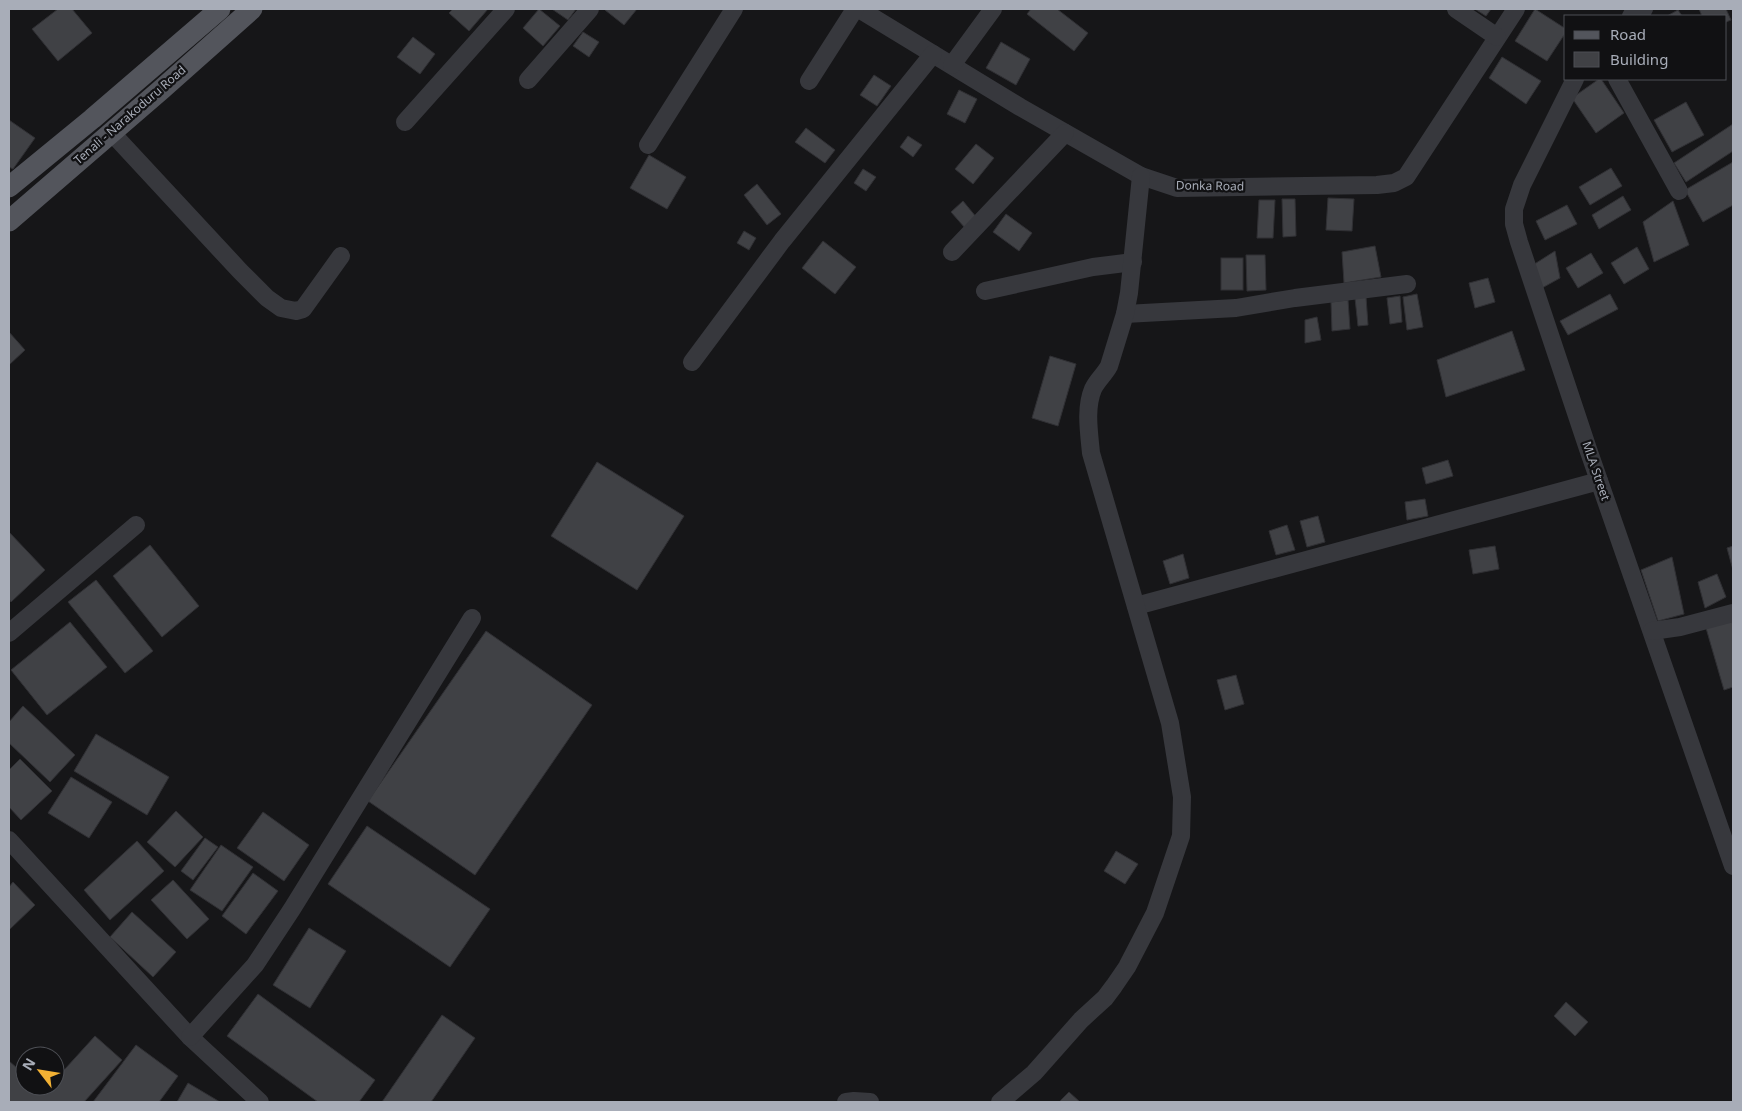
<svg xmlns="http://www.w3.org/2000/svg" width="1742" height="1111" font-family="'Noto Sans',sans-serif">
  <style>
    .building { fill: #404145; stroke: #303034 }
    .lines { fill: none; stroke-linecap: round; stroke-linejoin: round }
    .minor { stroke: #37383d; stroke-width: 18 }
    .major { stroke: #53555c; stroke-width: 21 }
    .labels { text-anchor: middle; stroke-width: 4.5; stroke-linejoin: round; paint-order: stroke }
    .street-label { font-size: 12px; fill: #a8adb8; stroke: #111113 }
  </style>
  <rect width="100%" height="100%" fill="#161618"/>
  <!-- building -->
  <g class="building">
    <path d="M58 9H72L92 33 58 61 32 29Z"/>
    <path d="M453 9H488L469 31 449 13Z"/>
    <path d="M539 9 560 26 543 46 523 28Z"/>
    <path d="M552 9H576L568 20Z"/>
    <path d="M606 9H637L624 25 605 10Z"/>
    <path d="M1031 9H1057L1088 33 1074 51 1027 14Z"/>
    <path d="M1475 9H1491L1486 16Z"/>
    <path d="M1535 9 1566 29V32L1547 61 1515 41Z"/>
    <path d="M1699 9H1726L1731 20 1726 22V16H1702Z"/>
    <path d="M1678 10 1682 16H1667Z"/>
    <path d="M583 32 599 42 589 57 573 46Z"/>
    <path d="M413 37 435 54 420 74 397 57Z"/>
    <path d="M1001 42 1030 59 1016 85 986 68Z"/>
    <path d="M1502 57 1541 81 1526 104 1489 78Z"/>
    <path d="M874 75 891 86 877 106 860 95Z"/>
    <path d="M1599 79H1601L1624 113 1596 133 1572 98Z"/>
    <path d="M959 90 977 99 965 123 947 114Z"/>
    <path d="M1686 102 1704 135 1672 152 1654 120Z"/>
    <path d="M9 120 35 138 13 169 9 167Z"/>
    <path d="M1733 124V151L1686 182 1674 163Z"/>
    <path d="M806 128 835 150 825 163 795 142Z"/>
    <path d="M908 136 922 145 913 157 900 147Z"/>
    <path d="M976 144 994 158 973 184 955 169Z"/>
    <path d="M649 155 686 177 667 209 630 188Z"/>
    <path d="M1733 162V205L1703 222 1685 190Z"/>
    <path d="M1611 168 1622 186 1590 205 1579 187Z"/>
    <path d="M863 169 876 177 866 191 854 183Z"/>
    <path d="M757 184 781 214 767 225 744 195Z"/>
    <path d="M1623 196 1631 210 1599 229 1592 215Z"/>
    <path d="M1328 198 1354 199 1352 231 1326 230Z"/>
    <path d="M1282 199H1295L1296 236 1283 237Z"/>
    <path d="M1259 200H1275L1273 238H1257Z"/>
    <path d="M963 201 977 218 965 228 951 212Z"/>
    <path d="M1673 201 1689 245 1654 262 1643 222Z"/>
    <path d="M1567 205 1577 224 1545 240 1536 221Z"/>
    <path d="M1006 214 1032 233 1019 251 993 232Z"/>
    <path d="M744 231 756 238 749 250 737 243Z"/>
    <path d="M823 241 856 267 835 294 802 268Z"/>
    <path d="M1375 246 1381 277 1344 283 1342 252Z"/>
    <path d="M1637 247 1649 269 1624 284 1611 263Z"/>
    <path d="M1555 251 1560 278 1542 288 1533 265Z"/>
    <path d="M1591 253 1603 273 1578 288 1566 268Z"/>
    <path d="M1246 255H1265L1266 290 1247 291Z"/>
    <rect x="1221" y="258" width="22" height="32"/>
    <path d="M1488 278 1495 302 1475 308 1469 283Z"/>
    <path d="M1417 294 1423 327 1407 330 1403 297Z"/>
    <path d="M1610 294 1618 309 1568 335 1560 321Z"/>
    <path d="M1400 296 1402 322 1390 324 1387 298Z"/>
    <path d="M1366 297 1368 325 1358 326 1355 298Z"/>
    <path d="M1348 300 1350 329 1332 331 1331 302Z"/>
    <path d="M1317 317 1321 340 1305 343V320Z"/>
    <path d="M1512 331 1525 370 1446 397 1437 360Z"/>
    <path d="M9 332 25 350 9 365Z"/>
    <path d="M1050 356 1076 364 1058 426 1032 418Z"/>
    <path d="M1448 460 1453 476 1426 484 1422 468Z"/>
    <path d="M597 462 684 516 637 590 551 536Z"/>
    <path d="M1425 499 1428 516 1407 520 1405 502Z"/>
    <path d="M1318 516 1325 542 1307 547 1300 521Z"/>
    <path d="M1287 525 1295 550 1276 555 1269 531Z"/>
    <path d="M9 532 45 570 11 602 9 599Z"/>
    <path d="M150 545 199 606 162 637 113 576Z"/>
    <path d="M1495 546 1499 569 1473 574 1469 550Z"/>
    <path d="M1733 546V570L1727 548Z"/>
    <path d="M1183 554 1189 578 1170 584 1163 561Z"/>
    <path d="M1672 557 1684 614 1658 621 1641 570Z"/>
    <path d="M1717 574 1726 597 1705 608 1698 582Z"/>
    <path d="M96 580 153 651 125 673 68 602Z"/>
    <path d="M1732 621 1733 627V687L1724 690 1706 628Z"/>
    <path d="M70 622 107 667 47 715 11 670Z"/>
    <path d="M486 631 592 705 475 875 368 801Z"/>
    <path d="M1236 675 1244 704 1225 710 1217 680Z"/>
    <path d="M23 706 75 755 50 782 9 743V722Z"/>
    <path d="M96 734 169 777 147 815 74 771Z"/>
    <path d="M20 759 52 791 21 820 9 807V770Z"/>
    <path d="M71 777 112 802 89 838 48 813Z"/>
    <path d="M176 811 203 837 175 867 147 842Z"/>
    <path d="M263 812 309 845 284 881 237 848Z"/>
    <path d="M367 826 490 909 450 967 328 884Z"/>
    <path d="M205 838 218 847 193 880 181 871Z"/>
    <path d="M137 841 164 871 110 920 84 890Z"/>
    <path d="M221 845 253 867 222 911 190 890Z"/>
    <path d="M1116 851 1138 864 1125 884 1104 871Z"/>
    <path d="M253 873 278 891 246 934 222 916Z"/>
    <path d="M173 880 209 919 187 939 151 900Z"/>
    <path d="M13 882 35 905 9 930V887Z"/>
    <path d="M132 912 176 952 153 977 110 937Z"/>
    <path d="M309 928 346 951 310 1008 273 985Z"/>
    <path d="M258 994 375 1080 359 1102H318L227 1036Z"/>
    <path d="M1566 1002 1588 1022 1575 1036 1554 1016Z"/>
    <path d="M442 1015 475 1038 431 1102H382Z"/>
    <path d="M95 1036 122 1060 84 1102H9V1061L25 1075V1086H37L44 1093 50 1086H55V1080Z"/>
    <path d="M136 1045 178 1076 159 1102H93Z"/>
    <path d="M188 1083 220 1102H177Z"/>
    <path d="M1069 1092 1080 1102H1059Z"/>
  </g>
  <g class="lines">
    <!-- minor -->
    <g class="minor">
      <path d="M859 9 1020 107 1141 176 1177 188 1377 185 1394 183 1406 177 1516 9"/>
      <path d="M1456 9 1497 37"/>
      <path d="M1631 16 1644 9"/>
      <path d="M952 65 993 9"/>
      <path d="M1575 79 1522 185 1514 209V224L1519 242 1588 449 1733 866"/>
      <path d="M1617 79 1679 191"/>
      <path d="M528 80 590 9"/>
      <path d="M809 81 855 9"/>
      <path d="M405 122 506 9"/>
      <path d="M111 132 240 271 267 298 281 308 296 311 303 309 341 256"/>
      <path d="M648 145 734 9"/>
      <path d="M952 252 1065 133"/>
      <path d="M985 291 1093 267 1133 262"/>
      <path d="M1125 314 1236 308 1295 298 1407 284"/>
      <path d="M692 362 782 241 933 54"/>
      <path d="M1136 606 1599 481"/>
      <path d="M1652 631 1680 627 1733 613"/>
      <path d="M9 633 136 525"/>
      <path d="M9 840 190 1037 260 1102"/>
      <path d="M190 1037 255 965 292 909 472 618"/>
      <path d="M846 1102 854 1101 870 1102"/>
      <path d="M1000 1102 1034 1073 1081 1020 1105 998 1114 986 1127 967 1155 913 1181 836 1182 797 1170 723 1091 453C1089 432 1085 408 1093 389 1097 380 1105 374 1109 366L1125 314 1129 293 1141 176"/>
    </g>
    <!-- major -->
    <g class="major">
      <path d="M9 187 92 119 220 9"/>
      <path d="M9 221 162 89 252 9"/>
    </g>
  </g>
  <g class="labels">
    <!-- street labels -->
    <g class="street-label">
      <text transform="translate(130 115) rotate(-41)" y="4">Tenali - Narakoduru Road</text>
      <text transform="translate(1210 186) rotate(1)" y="4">Donka Road</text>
      <text transform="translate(1596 471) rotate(71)" y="4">MLA Street</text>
    </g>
  </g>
  <!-- border -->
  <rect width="1742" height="1111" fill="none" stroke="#a8adb8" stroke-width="20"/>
  <!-- legend -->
  <rect x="1564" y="15" width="162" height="65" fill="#111113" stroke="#4d4f55"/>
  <rect x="1574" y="31" width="25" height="8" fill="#53555c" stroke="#4d4f55"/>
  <text x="1610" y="40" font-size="15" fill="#a8adb8">Road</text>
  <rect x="1574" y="52" width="25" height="15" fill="#404145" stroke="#4d4f55"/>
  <text x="1610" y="65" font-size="15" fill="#a8adb8">Building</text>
  <!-- north arrow -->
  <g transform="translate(40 1071) rotate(301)"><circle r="24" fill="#111113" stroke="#4d4f55"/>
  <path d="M0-4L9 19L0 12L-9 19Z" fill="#f2b134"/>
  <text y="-8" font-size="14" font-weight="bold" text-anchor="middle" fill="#a8adb8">N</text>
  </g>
</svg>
